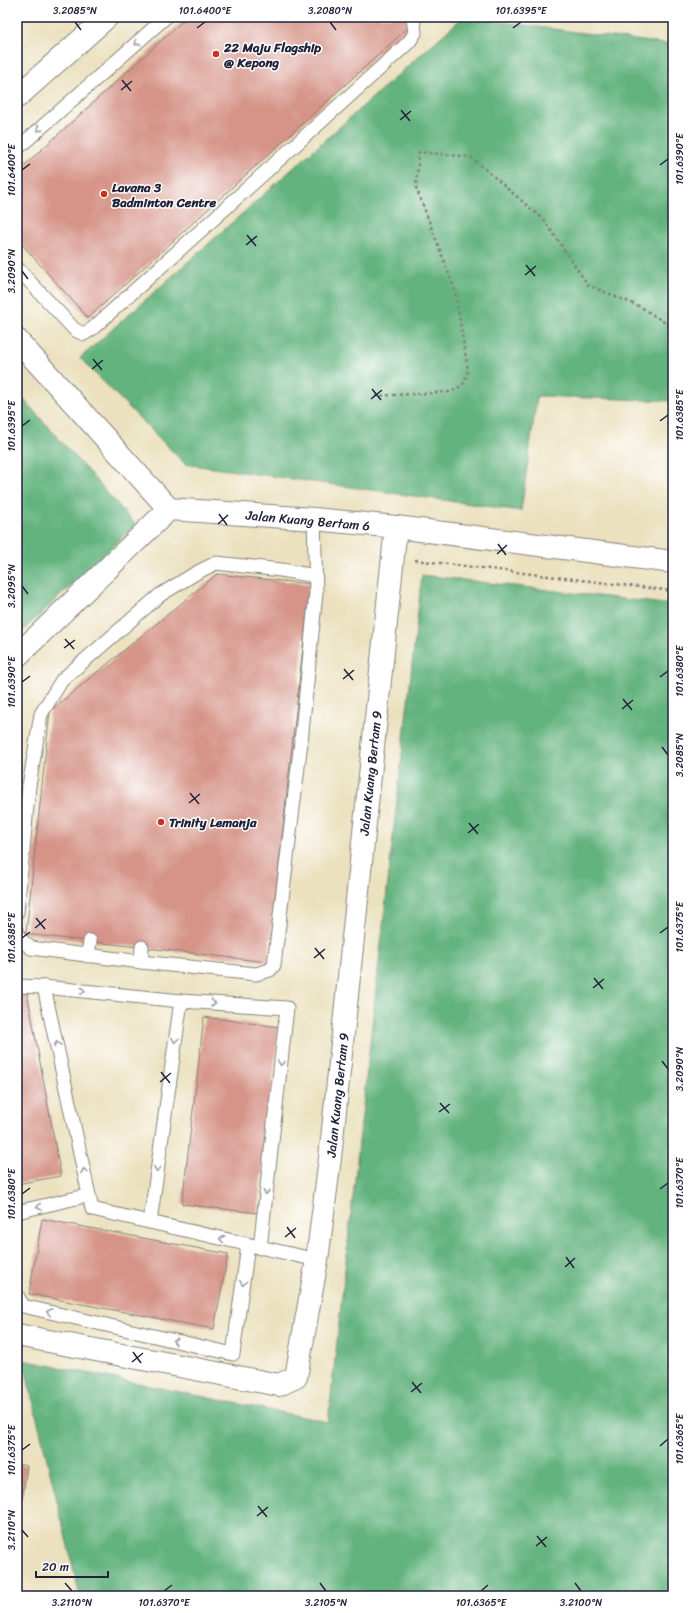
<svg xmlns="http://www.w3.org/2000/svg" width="690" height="1613" font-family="Sriracha,sans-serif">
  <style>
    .forest { fill: #64b37e; stroke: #436a5c }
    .building { fill: #d69488 }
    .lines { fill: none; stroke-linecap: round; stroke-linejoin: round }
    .service-casing { stroke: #86827c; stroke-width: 15 }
    .minor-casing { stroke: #86827c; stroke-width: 24 }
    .path { stroke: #86827c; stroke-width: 2.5; stroke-dasharray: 3 3; stroke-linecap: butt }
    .service { stroke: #fff; stroke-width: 13 }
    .minor { stroke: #fff; stroke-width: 22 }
    .oneway { stroke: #9c9ca7 }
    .ticks { fill: none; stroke: #22223b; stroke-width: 1.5 }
    .poi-dot { fill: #c8321e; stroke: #fff; stroke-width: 1.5 }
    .labels { text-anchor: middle; stroke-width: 3; stroke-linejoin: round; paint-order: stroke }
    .poi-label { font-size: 13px; font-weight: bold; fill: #22223b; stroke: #fff; text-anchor: start }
    .street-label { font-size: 13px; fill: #22223b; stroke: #fff }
    .neatline { fill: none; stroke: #22223b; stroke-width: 1.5 }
    .ticks-label { font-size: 10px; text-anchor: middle; fill: #22223b }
  </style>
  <rect width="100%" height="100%" fill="#fff"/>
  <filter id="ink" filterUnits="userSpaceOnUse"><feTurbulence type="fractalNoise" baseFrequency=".025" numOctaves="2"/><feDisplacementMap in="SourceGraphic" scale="8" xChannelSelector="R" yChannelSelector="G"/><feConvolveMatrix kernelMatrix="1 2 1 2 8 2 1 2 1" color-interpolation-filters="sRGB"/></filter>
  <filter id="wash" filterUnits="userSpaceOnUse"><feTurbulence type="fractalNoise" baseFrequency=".012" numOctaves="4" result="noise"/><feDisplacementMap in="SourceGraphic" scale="16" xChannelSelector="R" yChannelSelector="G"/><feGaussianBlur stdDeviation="0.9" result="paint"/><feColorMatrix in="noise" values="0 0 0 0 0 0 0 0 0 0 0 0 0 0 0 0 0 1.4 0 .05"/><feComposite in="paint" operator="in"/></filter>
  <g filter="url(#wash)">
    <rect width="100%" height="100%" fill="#ebe1be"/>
    <!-- forest -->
    <g class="forest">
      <path d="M463 17 673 45V401L537 396 521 511 185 464 80 358Z"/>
      <path d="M17 392 136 525 17 636Z"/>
      <path d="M422 575 673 605V1596H80L23 1360 328 1422Z"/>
    </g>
    <g id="blocks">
      <!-- building -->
      <g class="building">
        <path d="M187 17H420L88 318 17 239V172Z"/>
        <path d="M217 574 310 584 268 962 26 934 50 711Z"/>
        <path d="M27 992 61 1176 17 1184V993Z"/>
        <path d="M204 1017 279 1027 257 1213 182 1204Z"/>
        <path d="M42 1219 228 1254 214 1329 29 1294Z"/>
        <path d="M17 1464 27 1466 22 1499H17Z"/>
      </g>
    </g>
  </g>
  <g filter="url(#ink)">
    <use href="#blocks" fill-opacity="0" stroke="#86827c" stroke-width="1"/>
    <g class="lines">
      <defs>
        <g id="service">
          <path d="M17 149 166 17"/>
          <path d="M17 268 75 330 84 334 92 329 409 42 415 33 413 17"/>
          <path d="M17 912 29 786 41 714 62 680 160 595 196 573 216 563 281 570 315 576"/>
          <path d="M17 932 20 939 31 948 141 962 256 974 270 970 274 965 301 742 316 593 314 519"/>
          <path d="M88 956 90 941"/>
          <path d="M141 962 142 947"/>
          <path d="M17 986 44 987 181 1001 287 1008 260 1248"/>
          <path d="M44 987 92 1209 317 1260"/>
          <path d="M17 1212 89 1195"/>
          <path d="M150 1222 181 1001"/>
          <path d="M17 1295 23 1306 233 1354 248 1245"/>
        </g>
        <g id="minor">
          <path d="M17 97 107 17"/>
          <path d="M17 340 169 509 314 519 396 527 673 562"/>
          <path d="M17 656 169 509"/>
          <path d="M17 1335 279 1385 296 1377 317 1260 330 1158 396 527"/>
        </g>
      </defs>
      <!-- service casing -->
      <use href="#service" class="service-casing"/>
      <!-- minor casing -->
      <use href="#minor" class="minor-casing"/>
      <!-- path -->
      <g class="path">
        <path d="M375 396 451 392 463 385 468 371 455 290 416 187 419 152 471 157 544 220 588 285 641 307 673 328"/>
        <path d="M415 560 673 591"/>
      </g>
      <!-- service -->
      <use href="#service" class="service"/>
      <!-- minor -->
      <use href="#minor" class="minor"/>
    </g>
    <!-- one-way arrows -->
    <defs><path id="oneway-chevron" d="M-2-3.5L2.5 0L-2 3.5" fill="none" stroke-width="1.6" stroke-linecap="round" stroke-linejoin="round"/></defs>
    <g class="oneway">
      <use href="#oneway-chevron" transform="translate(137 43) rotate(139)"/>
      <use href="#oneway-chevron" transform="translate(39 129) rotate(139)"/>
      <use href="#oneway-chevron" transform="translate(83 991) rotate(6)"/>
      <use href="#oneway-chevron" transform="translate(213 1003) rotate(4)"/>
      <use href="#oneway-chevron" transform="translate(175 1040) rotate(98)"/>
      <use href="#oneway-chevron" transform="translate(57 1044) rotate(-102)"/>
      <use href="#oneway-chevron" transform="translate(281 1063) rotate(96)"/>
      <use href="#oneway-chevron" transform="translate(157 1169) rotate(98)"/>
      <use href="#oneway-chevron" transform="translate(84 1171) rotate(-102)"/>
      <use href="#oneway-chevron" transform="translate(266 1192) rotate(96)"/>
      <use href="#oneway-chevron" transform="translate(39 1207) rotate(167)"/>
      <use href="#oneway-chevron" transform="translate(222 1239) rotate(-167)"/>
      <use href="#oneway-chevron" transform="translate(243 1283) rotate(98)"/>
      <use href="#oneway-chevron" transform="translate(49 1312) rotate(-167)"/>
      <use href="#oneway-chevron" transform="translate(175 1341) rotate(-167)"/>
    </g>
  </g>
  <!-- ticks -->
  <path class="ticks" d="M75 22 81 30M330 22 336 30M197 28 205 22M513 28 521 22M122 80 131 91M121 90 132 81M401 110 410 121M400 120 411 111M660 165 668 159M22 170 30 164M247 235 256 246M246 245 257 236M526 265 535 276M22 271 28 279M525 275 536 266M93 359 102 370M92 369 103 360M372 389 381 400M371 399 382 390M660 421 668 415M22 426 30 420M219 514 227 525M218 524 228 515M498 544 506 555M497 554 507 545M22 586 28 594M65 639 74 649M64 648 75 640M344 669 353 680M660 677 668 671M343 679 354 670M22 682 30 676M623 699 632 710M622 709 633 700M662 747 668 755M190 793 199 804M189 803 200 794M469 823 478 834M468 833 479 824M36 918 45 929M35 928 46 919M660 933 668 927M22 938 30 932M315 948 324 959M314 958 325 949M594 978 603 989M593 988 604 979M662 1061 668 1069M161 1072 170 1083M160 1082 171 1073M440 1103 449 1113M439 1112 450 1104M660 1189 668 1183M22 1194 30 1188M287 1227 295 1238M285 1237 296 1228M566 1257 574 1268M565 1267 575 1258M133 1352 141 1363M132 1362 143 1353M412 1382 421 1393M411 1392 422 1383M660 1446 668 1439M22 1450 30 1444M258 1506 267 1517M257 1516 268 1507M22 1530 28 1537M537 1536 546 1547M536 1546 547 1537M65 1583 72 1591M320 1583 326 1591M575 1583 581 1591M164 1591 172 1585M481 1591 488 1585"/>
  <!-- markers -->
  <g class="poi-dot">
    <circle cx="216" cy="54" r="4"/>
    <circle cx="104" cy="194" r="4"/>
    <circle cx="161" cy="822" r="4"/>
  </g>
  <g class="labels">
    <!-- poi labels -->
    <g class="poi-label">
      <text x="224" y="52">22 Maju Flagship<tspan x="224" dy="15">@ Kepong</tspan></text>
      <text x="112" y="192">Lavana 3<tspan x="112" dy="15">Badminton Centre</tspan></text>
      <text x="169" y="827">Trinity Lemanja</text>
    </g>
    <!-- street labels -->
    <g class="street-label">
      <text transform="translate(308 520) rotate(5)" y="5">Jalan Kuang Bertam 6</text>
      <text transform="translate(370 773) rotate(-84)" y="5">Jalan Kuang Bertam 9</text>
      <text transform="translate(337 1095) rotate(-84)" y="5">Jalan Kuang Bertam 9</text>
    </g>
  </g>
  <!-- margin -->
  <rect width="690" height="1613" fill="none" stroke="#fff" stroke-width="44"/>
  <!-- scale -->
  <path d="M36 1571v6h72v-6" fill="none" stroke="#22223b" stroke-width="2"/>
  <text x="42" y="1571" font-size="12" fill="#22223b" stroke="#ffffff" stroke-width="3" paint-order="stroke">20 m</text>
  <rect x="22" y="22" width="646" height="1569" class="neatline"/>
  <g class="ticks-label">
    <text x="75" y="14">3.2085°N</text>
    <text x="205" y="14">101.6400°E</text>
    <text x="330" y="14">3.2080°N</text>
    <text x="521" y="14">101.6395°E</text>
    <text transform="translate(679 159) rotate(-90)" y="4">101.6390°E</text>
    <text transform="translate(11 170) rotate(-90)" y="4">101.6400°E</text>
    <text transform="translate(11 271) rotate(-90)" y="4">3.2090°N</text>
    <text transform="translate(679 415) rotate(-90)" y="4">101.6385°E</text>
    <text transform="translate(11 426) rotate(-90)" y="4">101.6395°E</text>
    <text transform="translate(11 586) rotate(-90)" y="4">3.2095°N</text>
    <text transform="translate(679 671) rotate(-90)" y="4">101.6380°E</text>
    <text transform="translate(11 682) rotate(-90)" y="4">101.6390°E</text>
    <text transform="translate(679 755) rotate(-90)" y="4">3.2085°N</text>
    <text transform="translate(679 927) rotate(-90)" y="4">101.6375°E</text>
    <text transform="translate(11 938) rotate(-90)" y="4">101.6385°E</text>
    <text transform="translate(679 1069) rotate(-90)" y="4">3.2090°N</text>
    <text transform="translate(679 1183) rotate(-90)" y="4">101.6370°E</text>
    <text transform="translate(11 1194) rotate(-90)" y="4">101.6380°E</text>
    <text transform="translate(679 1439) rotate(-90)" y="4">101.6365°E</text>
    <text transform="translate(11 1450) rotate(-90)" y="4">101.6375°E</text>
    <text transform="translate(11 1530) rotate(-90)" y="4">3.2110°N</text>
    <text x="72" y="1606">3.2110°N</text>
    <text x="164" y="1606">101.6370°E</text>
    <text x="326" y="1606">3.2105°N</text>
    <text x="481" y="1606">101.6365°E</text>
    <text x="581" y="1606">3.2100°N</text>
  </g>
</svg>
